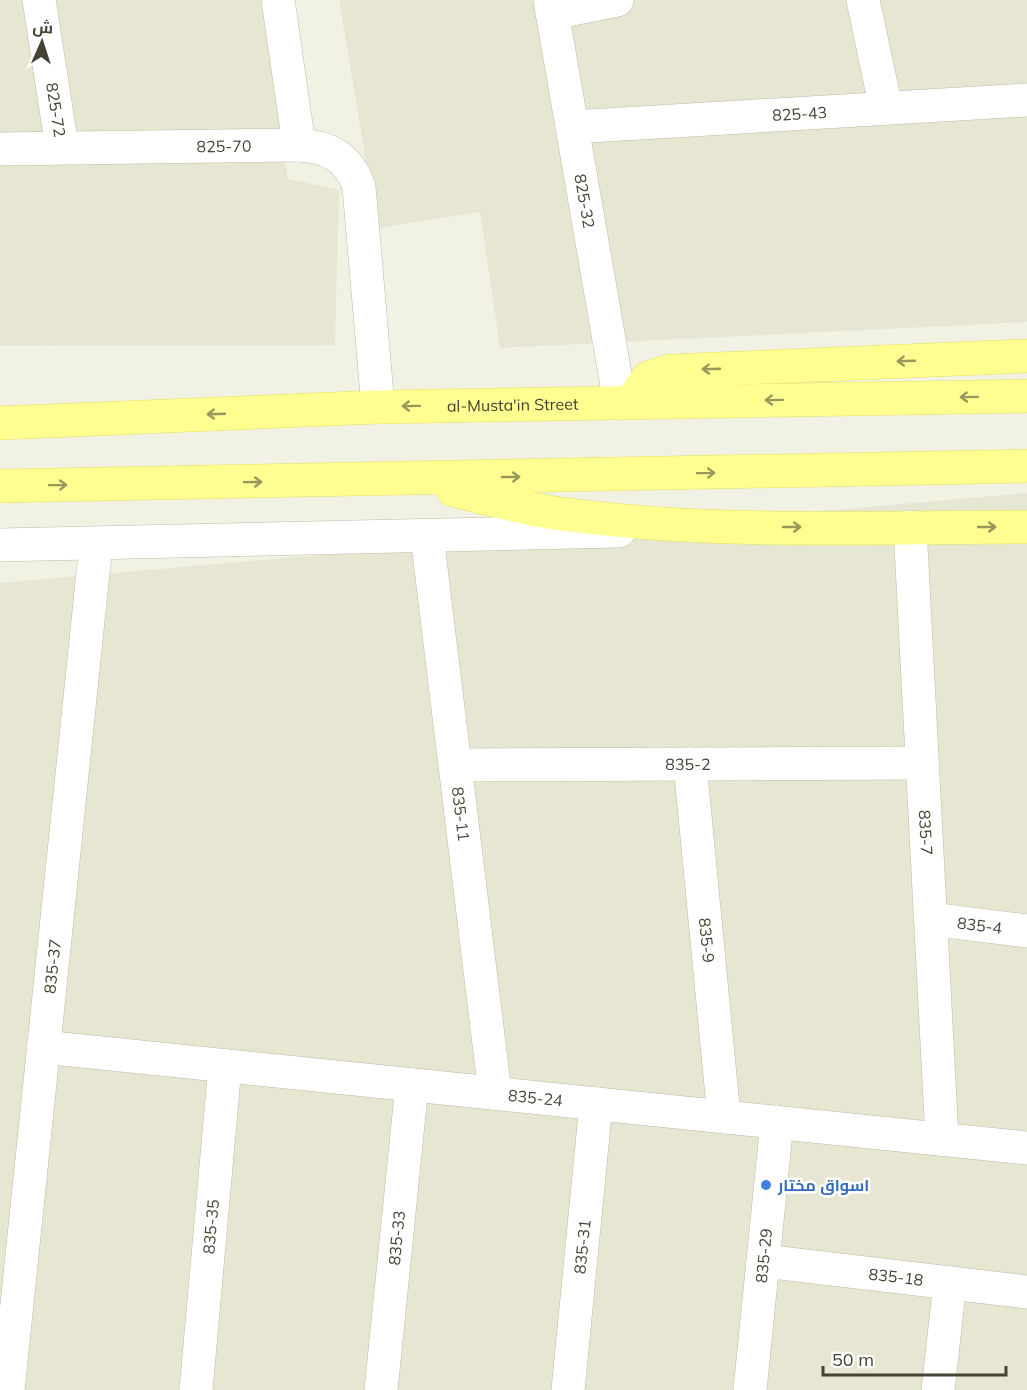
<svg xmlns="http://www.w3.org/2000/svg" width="1027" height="1390" font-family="Mulish,Cairo,sans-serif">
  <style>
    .residential { fill: #e6e6d2 }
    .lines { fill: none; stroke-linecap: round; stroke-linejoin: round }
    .minor-casing { stroke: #bdbca7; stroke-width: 34 }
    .major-casing { stroke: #e3e161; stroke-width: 34 }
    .minor { stroke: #fff; stroke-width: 33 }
    .major { stroke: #fefe91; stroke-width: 33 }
    .oneway { stroke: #98975e }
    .shop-dot { fill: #3f7fe0; stroke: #fff; stroke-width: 2 }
    .labels { text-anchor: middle; stroke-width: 5; stroke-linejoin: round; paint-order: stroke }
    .street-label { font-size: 16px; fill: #444334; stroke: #fff }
    .shop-label { font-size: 16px; font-weight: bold; fill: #366cbe; stroke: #fff; text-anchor: start }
  </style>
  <rect width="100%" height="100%" fill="#f2f2e4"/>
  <!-- residential -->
  <g class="residential">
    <path d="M0 0H261L288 179 339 190 335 345 0 346Z"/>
    <path d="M339 0H1027V322L500 348 480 212 377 228Z"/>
    <path d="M1027 493V1390H0V583Z"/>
  </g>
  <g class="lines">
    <defs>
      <g id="minor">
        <path id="s1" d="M39 0 62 147"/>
        <path id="s2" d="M550 0 620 403"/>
        <path d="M863 0 886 108"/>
        <path d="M552 13 617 0"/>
        <path id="s3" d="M572 127 1027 100"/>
        <path d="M299 145C329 147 349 157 359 187L378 407"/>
        <path id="s4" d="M0 149 299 145 278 0"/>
        <path id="s5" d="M910 527 942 1139"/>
        <path id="s6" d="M427 536 495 1093"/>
        <path d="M0 545 619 531"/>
        <path id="s7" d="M690 764 724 1117"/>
        <path id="s8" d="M456 765 922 763"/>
        <path id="s9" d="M930 919 1027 931"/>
        <path id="s10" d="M43 1047 1027 1148"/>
        <path id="s11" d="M763 1261 1027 1292"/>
        <path id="s12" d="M8 1390 96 544"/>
        <path id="s13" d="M196 1390 225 1066"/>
        <path id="s14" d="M381 1390 412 1085"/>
        <path id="s15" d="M568 1390 596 1104"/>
        <path id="s16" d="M750 1390 777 1122"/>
        <path d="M938 1390 950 1283"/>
      </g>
      <g id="major">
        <path d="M631 402 648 378 670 371 1027 356"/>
        <path id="s17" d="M0 423 378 407 1027 396"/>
        <path d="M0 486 1027 466"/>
        <path d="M453 490C487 498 521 508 555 513 711 535 870 527 1027 527"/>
      </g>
    </defs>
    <!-- minor casing -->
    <use href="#minor" class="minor-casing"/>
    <!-- major casing -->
    <use href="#major" class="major-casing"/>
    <!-- minor -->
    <use href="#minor" class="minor"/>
    <!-- major -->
    <use href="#major" class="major"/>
  </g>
  <!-- one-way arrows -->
  <defs><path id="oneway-shaft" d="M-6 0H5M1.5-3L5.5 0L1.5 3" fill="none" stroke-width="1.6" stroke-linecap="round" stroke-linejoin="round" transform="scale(1.5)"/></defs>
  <g class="oneway">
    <use href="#oneway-shaft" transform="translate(906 361) rotate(178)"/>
    <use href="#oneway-shaft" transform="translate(711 369) rotate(178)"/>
    <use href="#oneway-shaft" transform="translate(969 397) rotate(179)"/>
    <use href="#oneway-shaft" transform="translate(774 400) rotate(179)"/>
    <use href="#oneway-shaft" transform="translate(411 406) rotate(179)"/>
    <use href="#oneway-shaft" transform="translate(216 414) rotate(178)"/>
    <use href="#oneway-shaft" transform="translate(706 473) rotate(-1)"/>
    <use href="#oneway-shaft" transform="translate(511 477) rotate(-1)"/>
    <use href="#oneway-shaft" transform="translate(253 482) rotate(-1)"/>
    <use href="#oneway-shaft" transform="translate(58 485) rotate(-1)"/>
    <use href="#oneway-shaft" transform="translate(792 527)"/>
    <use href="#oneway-shaft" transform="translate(987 527)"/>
  </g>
  <!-- markers -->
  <circle class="shop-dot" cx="766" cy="1185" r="6"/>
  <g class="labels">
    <!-- street labels -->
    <g class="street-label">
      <text dy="6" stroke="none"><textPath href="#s1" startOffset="111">825-72</textPath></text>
      <text dy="6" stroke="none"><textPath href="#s3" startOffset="228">825-43</textPath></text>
      <text dy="6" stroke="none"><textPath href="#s4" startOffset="224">825-70</textPath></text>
      <text dy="6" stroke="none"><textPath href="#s2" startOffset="204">825-32</textPath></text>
      <text dy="6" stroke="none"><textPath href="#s17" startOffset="513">al-Musta'in Street</textPath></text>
      <text dy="6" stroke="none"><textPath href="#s8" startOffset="232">835-2</textPath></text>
      <text dy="6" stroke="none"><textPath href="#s6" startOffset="280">835-11</textPath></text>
      <text dy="6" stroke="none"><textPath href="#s5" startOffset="306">835-7</textPath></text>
      <text dy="6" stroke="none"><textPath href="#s9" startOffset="50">835-4</textPath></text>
      <text dy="6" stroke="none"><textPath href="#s7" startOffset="177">835-9</textPath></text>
      <text dy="6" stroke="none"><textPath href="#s12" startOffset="426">835-37</textPath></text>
      <text dy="6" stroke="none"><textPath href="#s10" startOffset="495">835-24</textPath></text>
      <text dy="6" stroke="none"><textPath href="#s13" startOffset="164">835-35</textPath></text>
      <text dy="6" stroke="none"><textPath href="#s14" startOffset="153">835-33</textPath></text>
      <text dy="6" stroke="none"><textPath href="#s15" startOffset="144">835-31</textPath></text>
      <text dy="6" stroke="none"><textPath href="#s16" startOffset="135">835-29</textPath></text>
      <text dy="6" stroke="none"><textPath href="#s11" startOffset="134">835-18</textPath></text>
    </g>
    <!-- shop labels -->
    <g class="shop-label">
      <text x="778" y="1191">اسواق مختار</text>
    </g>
  </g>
  <!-- north arrow -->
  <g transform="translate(42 42) rotate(3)" stroke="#ffffff" stroke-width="4.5" paint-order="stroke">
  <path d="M0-4.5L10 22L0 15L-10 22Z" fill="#444334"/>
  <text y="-9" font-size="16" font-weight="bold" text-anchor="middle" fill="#444334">ش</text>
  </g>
  <!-- scale -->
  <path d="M823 1366v9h183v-9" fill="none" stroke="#444334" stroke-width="3"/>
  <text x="832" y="1366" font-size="18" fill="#444334" stroke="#ffffff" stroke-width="4.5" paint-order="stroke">50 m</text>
</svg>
